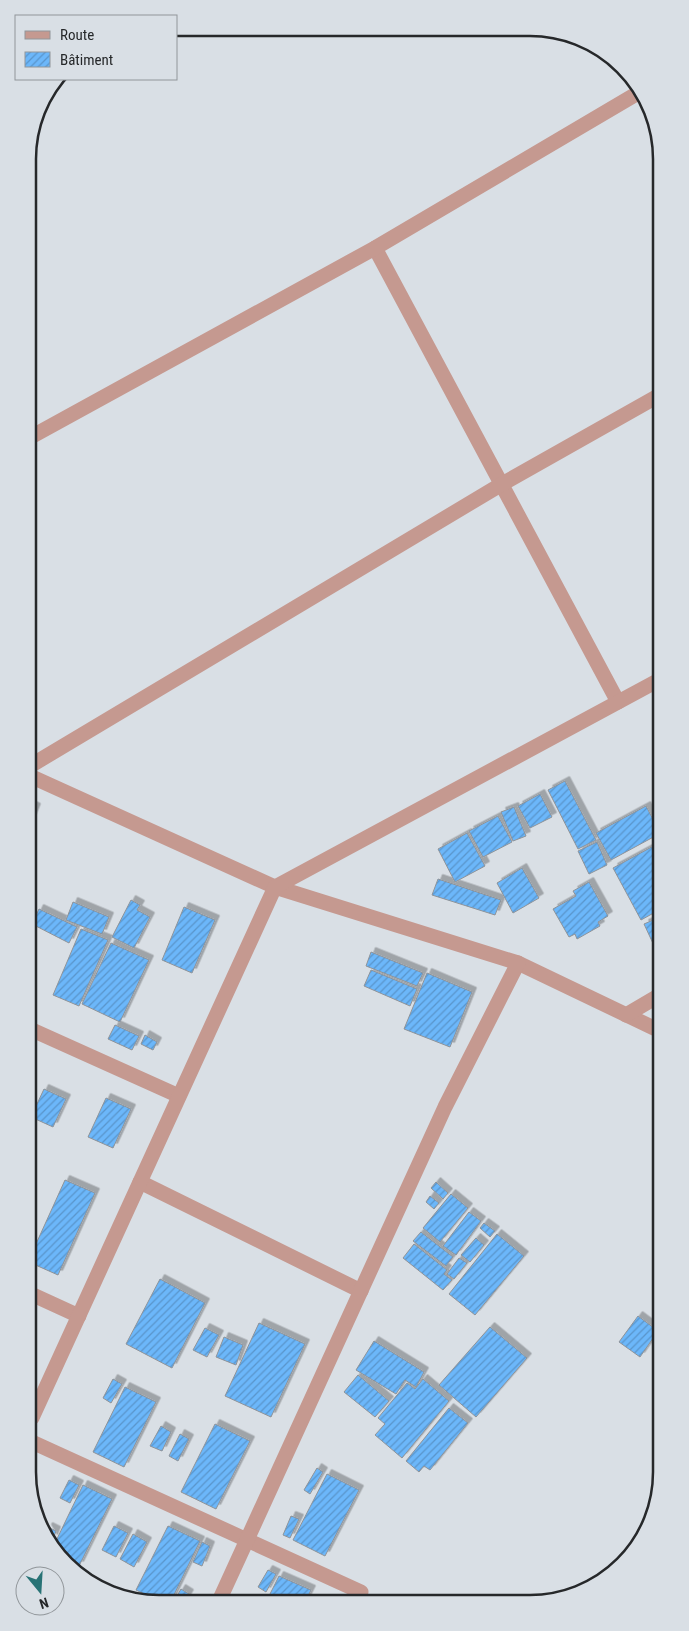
<svg xmlns="http://www.w3.org/2000/svg" width="689" height="1631" font-family="'Roboto Condensed',sans-serif">
  <style>
    .building { fill: url(#building-hatch); stroke: #8e9399; filter: url(#shadow) }
    .lines { fill: none; stroke-linecap: round; stroke-linejoin: round }
    .street { stroke: #c59990; stroke-width: 15 }
    .rim { fill: none; stroke: #26282a; stroke-width: 2.5 }
  </style>
  <defs>
    <pattern id="building-hatch" width="6" height="6" patternUnits="userSpaceOnUse" patternTransform="scale(1.25)"><rect width="6" height="6" fill="#6cb7fa"/><path d="M-1 1l2-2M0 6l6-6M5 7l2-2" fill="none" stroke="#5995cb"/></pattern>
    <filter id="shadow"><feDropShadow dx="4.5" dy="-4.5" stdDeviation="0" flood-color="#0004"/></filter>
  </defs>
  <rect width="100%" height="100%" fill="#d9dfe5"/>
  <!-- building -->
  <g class="building">
    <path d="M659 779V791L654 781Z"/>
    <path d="M565 781 596 840 578 849 548 790Z"/>
    <path d="M540 794 552 817 530 828 518 806Z"/>
    <path d="M30 805 36 808 30 823Z"/>
    <path d="M646 806 659 831V834L611 860 596 833Z"/>
    <path d="M514 807 526 836 513 841 501 812Z"/>
    <path d="M498 816 512 842 483 857 469 831Z"/>
    <path d="M467 833 485 866 455 882 438 849Z"/>
    <path d="M597 842 607 865 589 874 578 851Z"/>
    <path d="M659 843V910L641 920 613 868Z"/>
    <path d="M522 868 539 898 513 913 497 883Z"/>
    <path d="M438 879 501 900 495 915 432 895Z"/>
    <path d="M589 882 608 916 598 922 600 926 577 939 575 934 569 937 553 909 576 896 573 891Z"/>
    <path d="M131 900 140 905 137 910 150 917 134 948 112 937Z"/>
    <path d="M73 902 109 917 102 934 66 920Z"/>
    <path d="M184 907 215 920 192 973 162 960Z"/>
    <path d="M39 909 77 927 69 943 32 924Z"/>
    <path d="M660 917V950L657 952 644 924Z"/>
    <path d="M81 929 108 940 79 1006 53 995Z"/>
    <path d="M111 943 149 960 120 1022 82 1004Z"/>
    <path d="M371 952 423 973 417 986 366 966Z"/>
    <path d="M371 970 417 989 410 1006 364 986Z"/>
    <path d="M427 973 472 992 450 1047 404 1029Z"/>
    <path d="M115 1025 139 1036 132 1050 108 1039Z"/>
    <path d="M145 1035 157 1042 153 1050 141 1044Z"/>
    <path d="M44 1089 66 1099 53 1127 31 1117Z"/>
    <path d="M106 1098 131 1109 113 1148 88 1137Z"/>
    <path d="M65 1180 95 1193 58 1275 31 1263V1255Z"/>
    <path d="M436 1182 448 1193 443 1199 431 1188Z"/>
    <path d="M451 1194 468 1208 440 1242 423 1228Z"/>
    <path d="M430 1196 439 1203 434 1209 426 1202Z"/>
    <path d="M469 1212 481 1221 456 1255 443 1246Z"/>
    <path d="M484 1223 495 1231 490 1237 480 1228Z"/>
    <path d="M421 1232 453 1257 446 1266 413 1241Z"/>
    <path d="M497 1234 524 1256 475 1315 449 1294Z"/>
    <path d="M476 1238 484 1245 470 1262 461 1255Z"/>
    <path d="M414 1244 447 1270 444 1274 452 1280 443 1290 403 1258Z"/>
    <path d="M459 1258 467 1263 454 1279 447 1274Z"/>
    <path d="M160 1279 205 1303 172 1368 126 1344Z"/>
    <path d="M638 1316 658 1331 640 1357 619 1342Z"/>
    <path d="M259 1323 305 1344 271 1417 225 1396Z"/>
    <path d="M490 1327 527 1358 476 1417 439 1385Z"/>
    <path d="M205 1328 219 1335 207 1357 193 1350Z"/>
    <path d="M224 1337 243 1345 236 1365 216 1357Z"/>
    <path d="M374 1341 424 1372 416 1387 405 1380 396 1394 356 1370Z"/>
    <path d="M358 1375 389 1401 375 1417 344 1392Z"/>
    <path d="M113 1379 122 1384 111 1403 103 1398Z"/>
    <path d="M423 1379 449 1401 402 1458 375 1435 385 1424 378 1418 407 1383 415 1389Z"/>
    <path d="M125 1387 156 1402 124 1467 93 1452Z"/>
    <path d="M449 1408 468 1423 430 1470 424 1466 419 1472 406 1461Z"/>
    <path d="M215 1424 250 1441 216 1509 181 1492Z"/>
    <path d="M161 1426 171 1432 162 1451 150 1446Z"/>
    <path d="M180 1434 189 1439 178 1461 169 1456Z"/>
    <path d="M317 1468 323 1472 310 1494 304 1490Z"/>
    <path d="M327 1474 359 1490 325 1556 293 1540Z"/>
    <path d="M69 1480 79 1485 70 1503 60 1498Z"/>
    <path d="M83 1485 112 1499 79 1566 66 1560 55 1543Z"/>
    <path d="M291 1516 299 1519 290 1538 283 1535Z"/>
    <path d="M114 1526 128 1533 116 1557 102 1550Z"/>
    <path d="M168 1526 200 1541 171 1601H159L136 1590Z"/>
    <path d="M48 1527 56 1531 53 1539 47 1529Z"/>
    <path d="M133 1534 147 1542 134 1567 120 1559Z"/>
    <path d="M202 1542 210 1546 202 1566 193 1562Z"/>
    <path d="M268 1570 276 1574 266 1592 258 1587Z"/>
    <path d="M279 1576 311 1590 306 1600H267Z"/>
    <path d="M181 1589 189 1594 185 1601H174Z"/>
  </g>
  <g class="lines">
    <!-- street -->
    <g class="street">
      <path d="M375 248 618 702"/>
      <path d="M29 438 375 248 638 93"/>
      <path d="M30 766 502 484 658 396"/>
      <path d="M30 776 275 887 518 963 660 1031"/>
      <path d="M626 1015 660 995"/>
      <path d="M30 1029 179 1096"/>
      <path d="M140 1182 361 1291"/>
      <path d="M31 1294 79 1316"/>
      <path d="M32 1418 275 887 659 680"/>
      <path d="M32 1442 361 1592"/>
      <path d="M219 1601 445 1107 518 963"/>
    </g>
  </g>
  <!-- crop -->
  <path d="M0 0H689V1631H0ZM159 36H530A123 123 0 0 1 653 159V1472A123 123 0 0 1 530 1595H159A123 123 0 0 1 36 1472V159A123 123 0 0 1 159 36Z" fill="#d9dfe5" fill-rule="evenodd"/>
  <path class="rim" d="M159 36H530A123 123 0 0 1 653 159V1472A123 123 0 0 1 530 1595H159A123 123 0 0 1 36 1472V159A123 123 0 0 1 159 36Z"/>
  <!-- legend -->
  <rect x="15" y="15" width="162" height="65" fill="#d9dfe5" stroke="#91969a"/>
  <rect x="25" y="31" width="25" height="8" fill="#c59990" stroke="#91969a"/>
  <text x="60" y="40" font-size="15" fill="#26282a">Route</text>
  <rect x="25" y="52" width="25" height="15" fill="url(#building-hatch)" stroke="#91969a"/>
  <text x="60" y="65" font-size="15" fill="#26282a">Bâtiment</text>
  <!-- north arrow -->
  <g transform="translate(40 1591) rotate(162)"><circle r="24" fill="#d9dfe5" stroke="#91969a"/>
  <path d="M0-4L9 19L0 12L-9 19Z" fill="#287376"/>
  <text y="-8" font-size="14" font-weight="bold" text-anchor="middle" fill="#26282a">N</text>
  </g>
</svg>
